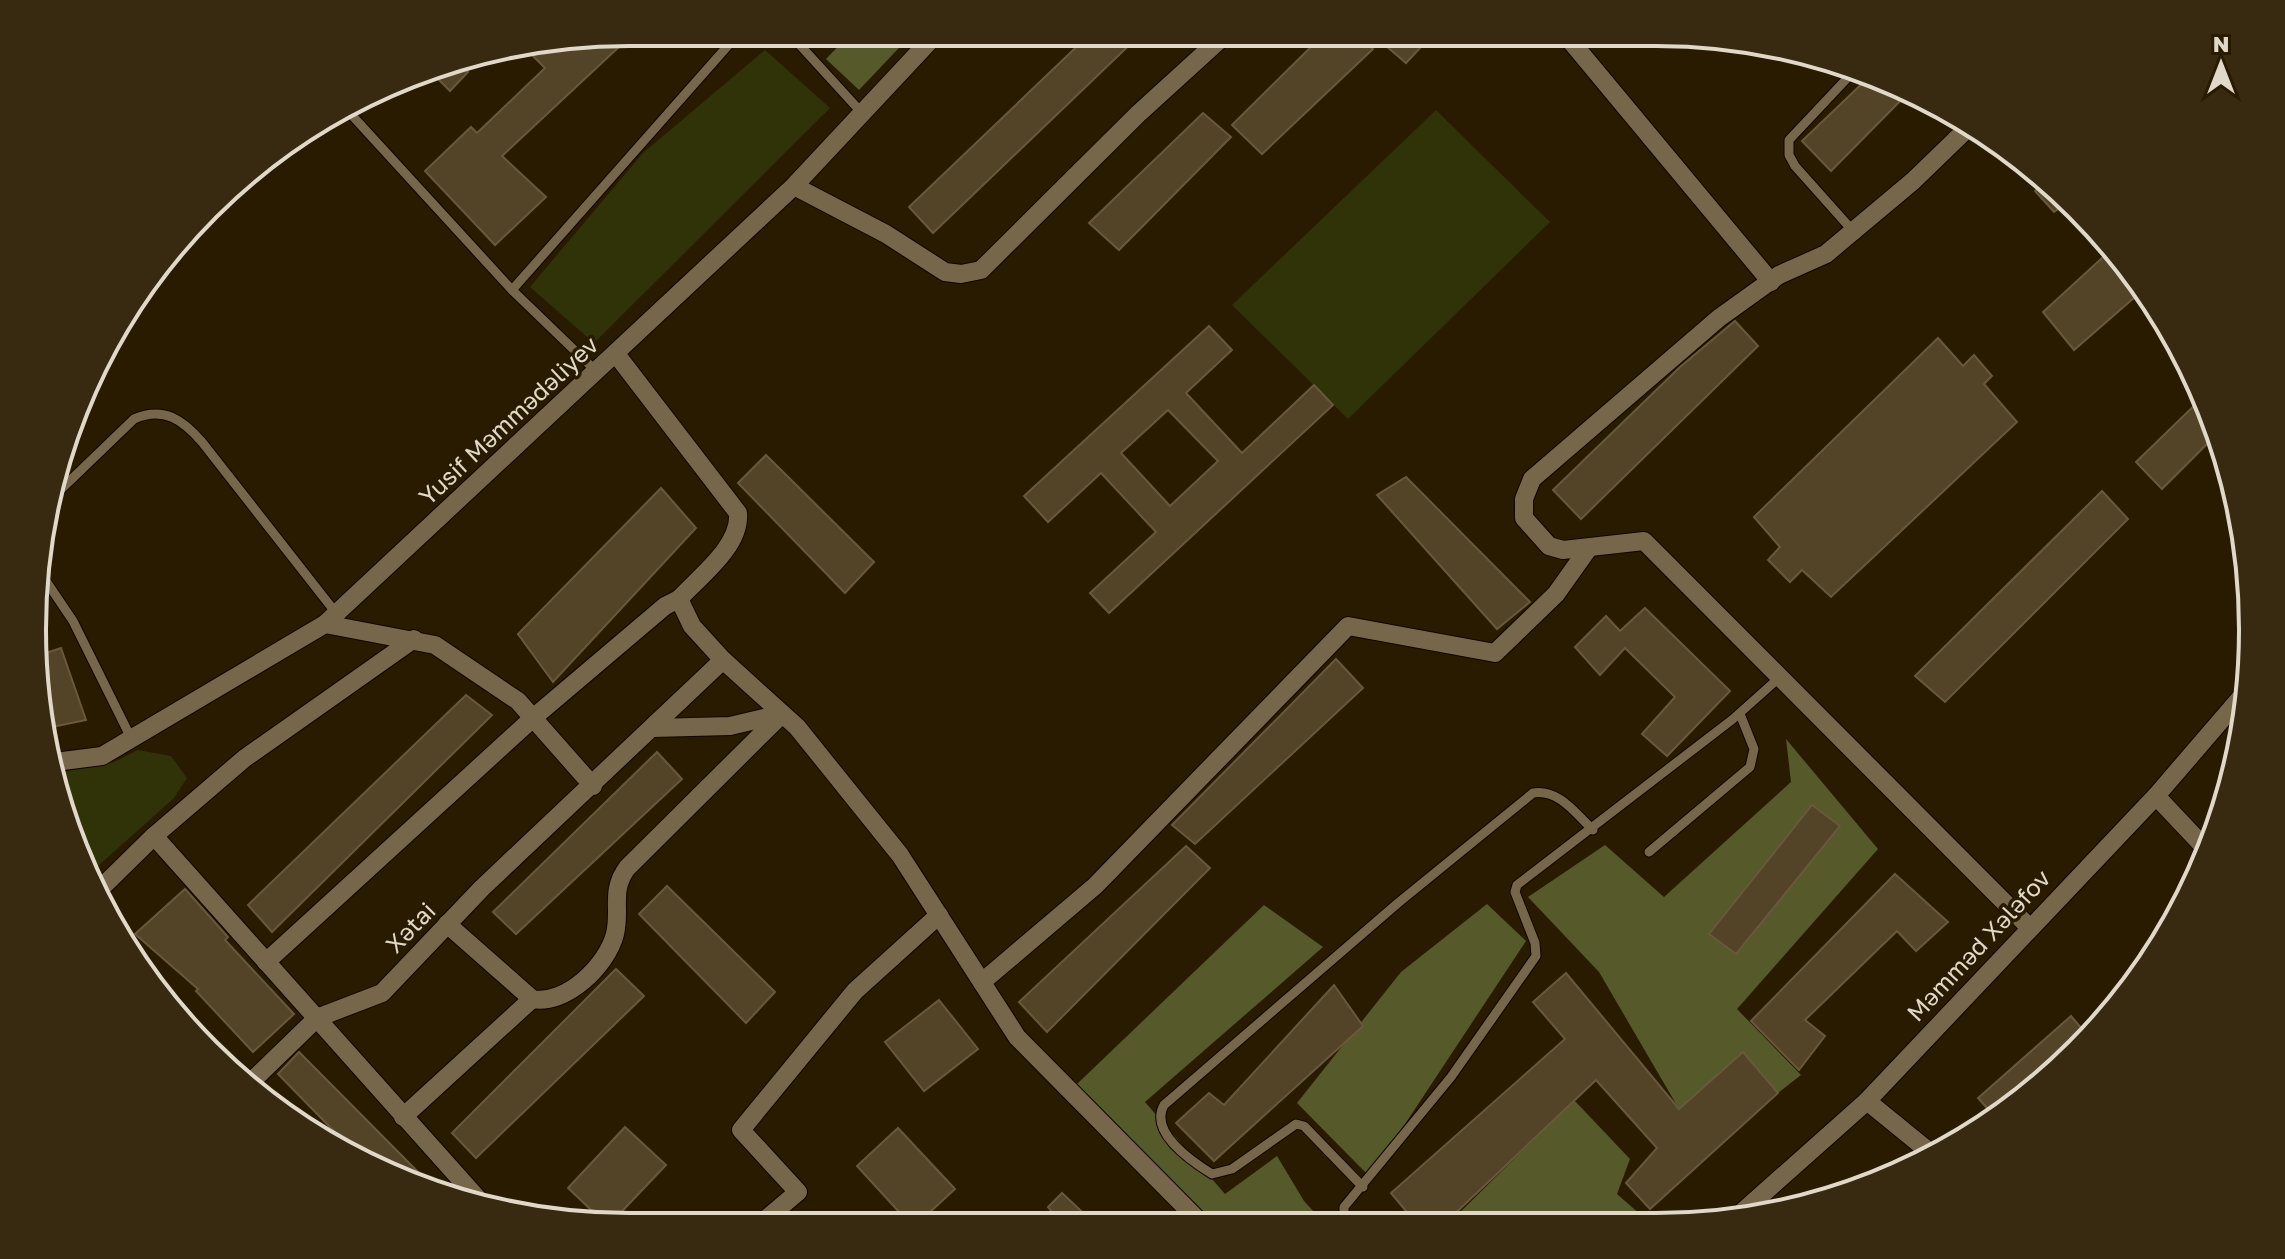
<svg xmlns="http://www.w3.org/2000/svg" width="2285" height="1259" font-family="'Golos Text',sans-serif">
  <style>
    .green { fill: #303307 }
    .forest { fill: #56592a }
    .building { fill: #534428; stroke: #68593c; stroke-width: 2; fill-rule: evenodd }
    .lines { fill: none; stroke-linecap: round; stroke-linejoin: round }
    .lane-casing { stroke: #100500; stroke-width: 11 }
    .street-casing { stroke: #100500; stroke-width: 20 }
    .lane { stroke: #77674a; stroke-width: 9 }
    .street { stroke: #77674a; stroke-width: 18 }
    .labels { text-anchor: middle; stroke-width: 7; stroke-linejoin: round; paint-order: stroke }
    .street-label { font-size: 24px; fill: #e1d8c8; stroke: #281b00 }
    .rim { fill: none; stroke: #e1d8c8; stroke-width: 4 }
  </style>
  <rect width="100%" height="100%" fill="#281b00"/>
  <!-- green -->
  <g class="green">
    <path d="M765 50 830 108 594 343 530 287 643 153Z"/>
    <path d="M1436 110 1550 222 1348 419 1232 305Z"/>
    <path d="M138 750 171 756 187 778 174 798 88 875 77 858 58 773 114 762Z"/>
  </g>
  <!-- forest -->
  <g class="forest">
    <path d="M852 32H914L859 90 826 59Z"/>
    <path d="M1786 739 1878 849 1737 1009 1801 1075 1778 1093 1743 1052 1679 1109 1599 972 1528 897 1605 845 1664 897 1791 782Z"/>
    <path d="M1487 904 1526 941 1370 1177 1297 1103 1401 972Z"/>
    <path d="M1264 905 1323 947 1145 1102 1225 1194 1277 1156 1304 1201 1324 1223 1213 1224 1077 1084Z"/>
    <path d="M1574 1100 1630 1159 1617 1194 1649 1222 1449 1223Z"/>
  </g>
  <!-- building -->
  <g class="building">
    <path d="M635 32 502 156 546 197 495 245 425 171 471 127 477 133 545 68 526 49Z"/>
    <path d="M1091 33H1142L933 233 909 207Z"/>
    <path d="M1325 33H1356L1373 49 1262 154 1232 125Z"/>
    <path d="M1371 33H1434L1406 63Z"/>
    <path d="M457 60 468 72 450 91 428 69Z"/>
    <path d="M1869 77 1908 93 1831 171 1802 141Z"/>
    <path d="M1203 113 1231 137 1119 250 1089 223Z"/>
    <path d="M2048 179 2069 201 2054 212 2035 191Z"/>
    <path d="M2113 248 2144 289 2074 350 2043 312Z"/>
    <path d="M1735 321 1758 346 1581 519 1553 490 1680 367Z"/>
    <path d="M1209 326 1232 350 1186 393 1242 453 1314 385 1333 405 1109 613 1090 593 1156 532 1101 473 1048 522 1024 496ZM1168 410 1218 461 1170 506 1121 453Z"/>
    <path d="M1938 338 1963 366 1974 355 1992 376 1984 384 2017 422 1831 597 1802 570 1790 582 1768 560 1780 547 1754 517Z"/>
    <path d="M2203 397 2217 434 2162 489 2136 462Z"/>
    <path d="M766 455 874 562 845 593 738 483Z"/>
    <path d="M1406 477 1530 602 1497 629 1377 495Z"/>
    <path d="M661 488 696 528 553 682 518 634Z"/>
    <path d="M2102 491 2128 519 1945 702 1915 676Z"/>
    <path d="M1645 608 1730 691 1667 756 1642 734 1675 697 1625 648 1600 675 1575 647 1606 616 1620 631Z"/>
    <path d="M61 648 86 720 47 728 33 668 34 657Z"/>
    <path d="M1336 659 1363 688 1195 844 1172 825Z"/>
    <path d="M466 695 492 715 272 932 248 905Z"/>
    <path d="M657 752 682 779 516 934 493 912Z"/>
    <path d="M1812 805 1840 826 1736 954 1709 934Z"/>
    <path d="M1186 846 1210 868 1047 1032 1019 1002Z"/>
    <path d="M1895 874 1948 922 1916 951 1897 931 1805 1020 1825 1036 1799 1070 1751 1021Z"/>
    <path d="M667 886 775 992 746 1023 639 914Z"/>
    <path d="M185 889 228 937 225 940 294 1014 253 1052 196 991 198 989 135 934Z"/>
    <path d="M616 969 644 996 476 1158 452 1133Z"/>
    <path d="M1566 973 1679 1109 1743 1052 1778 1093 1650 1209 1626 1183 1657 1148 1596 1080 1445 1223H1416L1391 1193 1565 1039 1533 1002Z"/>
    <path d="M1334 985 1363 1026 1214 1161 1176 1123 1209 1093 1224 1105Z"/>
    <path d="M939 1000 978 1049 924 1091 885 1042Z"/>
    <path d="M2071 1016 2089 1037 2078 1052 1997 1119 1978 1098Z"/>
    <path d="M299 1052 437 1191H436L362 1160 278 1074Z"/>
    <path d="M625 1127 666 1165 608 1226 568 1188Z"/>
    <path d="M898 1128 955 1189 916 1225H911L857 1166Z"/>
    <path d="M1062 1193 1095 1224H1039L1052 1212 1048 1207Z"/>
  </g>
  <g class="lines">
    <defs>
      <g id="lane">
        <path d="M788 32 862 113"/>
        <path d="M348 111 512 290 597 372"/>
        <path d="M1853 231 1795 166 1789 155V140L1854 71"/>
        <path d="M512 290 740 32"/>
        <path d="M52 498 134 419C164 406 183 420 202 442L336 613"/>
        <path d="M42 575 73 621 131 738"/>
        <path d="M1649 852 1750 767 1754 749 1740 714"/>
        <path d="M1363 1187 1304 1126 1296 1124 1232 1169 1212 1174C1191 1161 1149 1132 1164 1105L1398 903 1533 793C1559 789 1575 813 1593 830"/>
        <path d="M1344 1223V1207L1451 1077 1536 956 1535 943 1515 892 1517 885 1733 719 1780 677"/>
      </g>
      <g id="street">
        <path d="M1564 33 1771 282"/>
        <path d="M1972 124 1913 181 1826 254 1779 275 1719 318 1532 479 1524 499V518L1549 546 1563 550 1644 541 2029 927"/>
        <path d="M794 186 886 234 945 272 961 274 981 270 1138 114 1227 33"/>
        <path d="M616 354 738 513C741 546 700 576 679 599L692 626 723 660 797 727 900 855 1017 1037 1202 1224"/>
        <path d="M325 624 435 645 518 701 593 786"/>
        <path d="M653 728 730 726 781 714"/>
        <path d="M55 762 102 756 325 624 794 186 938 32"/>
        <path d="M2156 796 2208 851"/>
        <path d="M154 836 487 1209"/>
        <path d="M98 891 154 836 245 758 414 639"/>
        <path d="M447 924 532 999C565 1006 607 966 615 934 621 909 610 891 627 868L782 714"/>
        <path d="M266 962 533 718 665 606 679 599"/>
        <path d="M982 982 1095 886 1348 626 1495 653 1556 594 1588 549"/>
        <path d="M251 1082 317 1018 382 993 482 888 723 660"/>
        <path d="M1867 1101 1932 1154"/>
        <path d="M403 1117 532 999"/>
        <path d="M1731 1222 1867 1101 2156 796 2248 689"/>
        <path d="M759 1225 798 1192 741 1130 855 991 939 915"/>
      </g>
    </defs>
    <!-- lane casing -->
    <use href="#lane" class="lane-casing"/>
    <!-- street casing -->
    <use href="#street" class="street-casing"/>
    <!-- lane -->
    <use href="#lane" class="lane"/>
    <!-- street -->
    <use href="#street" class="street"/>
  </g>
  <g class="labels">
    <!-- street labels -->
    <g class="street-label">
      <text transform="translate(509 421) rotate(-43)" y="8">Yusif Məmmədəliyev</text>
      <text transform="translate(411 928) rotate(-46)" y="8">Xətai</text>
      <text transform="translate(1979 946) rotate(-47)" y="8">Məmməd Xələfov</text>
    </g>
  </g>
  <!-- crop -->
  <path d="M0 0H2285V1259H0ZM629 46H1656A583 583 0 0 1 2239 629V630A583 583 0 0 1 1656 1213H629A583 583 0 0 1 46 630V629A583 583 0 0 1 629 46Z" fill="#372a10" fill-rule="evenodd"/>
  <path class="rim" d="M629 46H1656A583 583 0 0 1 2239 629V630A583 583 0 0 1 1656 1213H629A583 583 0 0 1 46 630V629A583 583 0 0 1 629 46Z"/>
  <!-- north arrow -->
  <g transform="translate(2221 64)" stroke="#281b00" stroke-width="6" paint-order="stroke">
  <path d="M0-6L14 30L0 20L-14 30Z" fill="#e1d8c8"/>
  <text y="-12" font-size="22" font-weight="bold" text-anchor="middle" fill="#e1d8c8">N</text>
  </g>
</svg>
